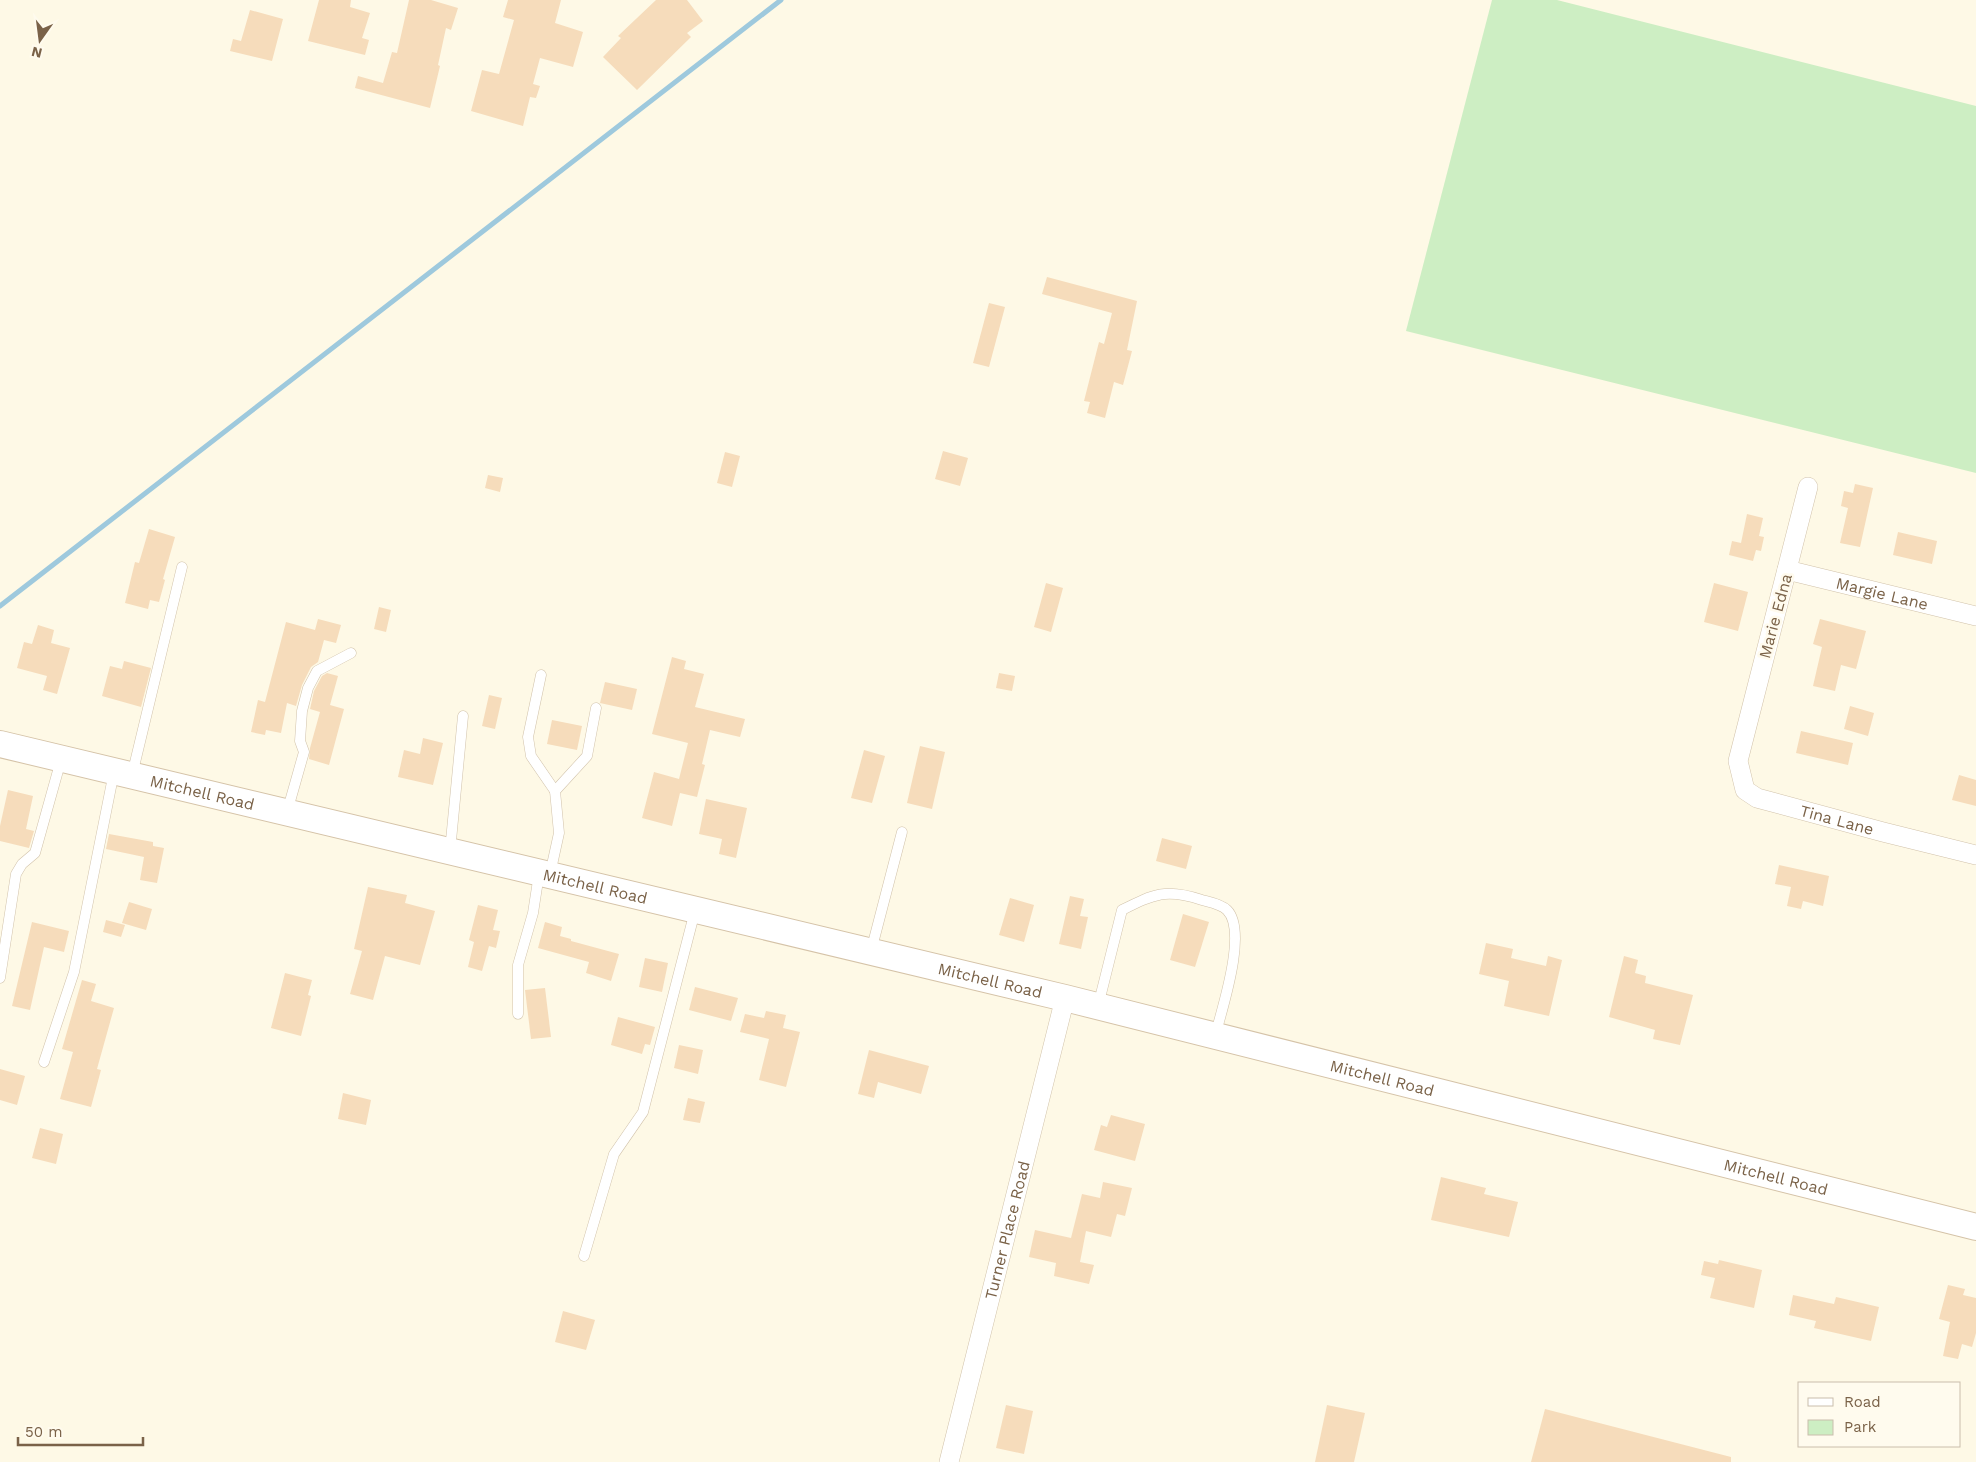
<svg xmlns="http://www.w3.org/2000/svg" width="1976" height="1462" font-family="'Work Sans',sans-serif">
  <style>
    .green { fill: #cdeec3 }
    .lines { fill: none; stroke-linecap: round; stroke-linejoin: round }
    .stream { stroke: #9ec9dd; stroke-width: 5 }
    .building { fill: #f6dcbb }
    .lane-casing { stroke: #d1c2aa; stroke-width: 11 }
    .street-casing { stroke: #d1c2aa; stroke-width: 20 }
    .secondary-casing { stroke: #d5c3a8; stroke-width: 28 }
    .lane { stroke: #fff; stroke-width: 10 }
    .street { stroke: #fff; stroke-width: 19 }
    .secondary { stroke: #fff; stroke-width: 26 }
    .labels { text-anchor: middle; stroke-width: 5; stroke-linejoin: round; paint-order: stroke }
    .street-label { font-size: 16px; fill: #7a6248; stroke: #fffbee }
  </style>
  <rect width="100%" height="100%" fill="#fef9e6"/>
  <!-- green -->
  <path class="green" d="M1492 0H1557L1976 106V473L1406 331Z"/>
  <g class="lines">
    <!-- stream -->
    <path class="stream" d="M0 606 781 0"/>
  </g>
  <!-- building -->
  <g class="building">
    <path d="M319 0H351L350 7 370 13 362 38 369 40 365 55 308 41Z"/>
    <path d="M409 0H431L458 8 451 30 446 28 438 65 440 66 430 108 355 88 358 76 383 83 392 52 397 53Z"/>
    <path d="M508 0H561L555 23 583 32 573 67 540 58 533 84 540 86 536 98 530 97 523 126 471 111 482 70 499 74 514 20 503 17Z"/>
    <path d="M656 0H687L703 21 687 33 691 37 637 90 603 57 621 38 618 36Z"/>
    <path d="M250 10 283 19 272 61 230 51 233 39 241 41Z"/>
    <path d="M1047 277 1137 301 1127 350 1132 351 1123 385 1114 382 1105 418 1087 413 1090 402 1084 401 1099 342 1104 344 1112 313 1042 294Z"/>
    <path d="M989 303 1005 307 989 367 973 363Z"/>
    <path d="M943 451 968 458 960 486 935 479Z"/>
    <path d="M725 452 740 456 732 487 717 483Z"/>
    <path d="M488 475 503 478 500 492 485 488Z"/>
    <path d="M1855 484 1873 488 1860 547 1840 543 1848 508 1841 506 1844 491 1853 493Z"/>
    <path d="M1747 514 1763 518 1759 536 1764 537 1761 551 1756 550 1753 561 1729 555 1732 541 1741 543Z"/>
    <path d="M149 529 175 537 163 579 165 580 159 602 150 600 148 609 125 603 135 562 139 563Z"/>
    <path d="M1898 532 1937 541 1932 564 1893 555Z"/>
    <path d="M1046 583 1063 588 1051 632 1034 627Z"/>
    <path d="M1714 583 1748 592 1738 631 1704 622Z"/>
    <path d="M379 607 391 610 386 632 374 629Z"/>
    <path d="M318 619 341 625 336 643 324 640 318 662 311 667 302 685 296 706 287 703 281 733 266 730 265 735 251 732 258 700 265 702 286 622 315 630Z"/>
    <path d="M1820 619 1866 631 1856 669 1841 665 1835 691 1813 686 1822 647 1813 644Z"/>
    <path d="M38 625 54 630 51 643 70 648 57 694 43 690 47 676 17 668 24 642 32 644Z"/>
    <path d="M672 657 686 661 684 669 704 674 695 707 745 719 740 737 710 730 702 764 705 765 697 797 680 793 672 826 642 818 654 772 679 779 688 743 652 734Z"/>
    <path d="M124 661 151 668 141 707 102 696 110 666 122 669Z"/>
    <path d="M327 673 338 676 330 705 344 709 329 765 309 759 310 748 320 712 310 709 314 691 322 676Z"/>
    <path d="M999 673 1015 676 1012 691 996 688Z"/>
    <path d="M605 682 637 689 632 710 600 703Z"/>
    <path d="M489 695 502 698 495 729 482 726Z"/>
    <path d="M1850 706 1874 713 1868 736 1844 729Z"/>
    <path d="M552 720 582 726 577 750 547 744Z"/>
    <path d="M1801 731 1853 743 1848 765 1796 753Z"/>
    <path d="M423 738 443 743 433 785 398 777 404 750 420 754Z"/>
    <path d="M920 746 945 752 932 809 907 803Z"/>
    <path d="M864 750 885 756 872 803 851 798Z"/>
    <path d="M1959 775 1976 780V806L1952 800Z"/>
    <path d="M8 790 33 796 26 829 34 831 29 848 0 841V826Z"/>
    <path d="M706 799 747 808 736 858 719 854 722 839 699 834Z"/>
    <path d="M109 834 153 842V846L164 848 157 883 140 880 144 857 106 849Z"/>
    <path d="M1162 838 1192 846 1186 869 1156 861Z"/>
    <path d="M1779 865 1829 876 1823 906 1803 901 1801 909 1787 906 1791 887 1775 884Z"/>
    <path d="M368 887 407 895 405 903 435 911 420 965 385 956 373 1000 350 994 362 951 354 949Z"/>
    <path d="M1070 896 1084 899 1080 916 1088 917 1081 949 1059 944Z"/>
    <path d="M1010 898 1034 905 1024 942 999 935Z"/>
    <path d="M129 902 152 909 146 930 122 923Z"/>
    <path d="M478 905 498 910 493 930 500 931 496 948 489 946 482 971 468 967 474 942 469 940Z"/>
    <path d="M1183 914 1209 922 1195 967 1170 960Z"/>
    <path d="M106 920 125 925 121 937 103 932Z"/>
    <path d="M32 922 69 931 64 952 44 947 30 1010 12 1006Z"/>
    <path d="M545 922 562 927 560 936 571 939V941L619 954 611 981 586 973 589 962 538 948Z"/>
    <path d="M1486 943 1513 949 1511 958 1546 966 1548 956 1562 960 1549 1016 1504 1006 1509 981 1479 974Z"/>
    <path d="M1624 956 1638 960 1635 973 1646 976 1645 983 1693 995 1680 1045 1653 1039 1655 1030 1609 1017Z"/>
    <path d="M645 958 668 963 662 992 639 987Z"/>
    <path d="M285 973 312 980 308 995 311 996 301 1036 271 1028Z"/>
    <path d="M82 980 96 984 91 1001 114 1008 97 1069 101 1070 91 1107 60 1099 73 1052 62 1049Z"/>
    <path d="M695 987 738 998 731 1021 689 1010Z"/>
    <path d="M545 988 551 1037 531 1039 525 990Z"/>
    <path d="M766 1011 786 1015 783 1028 800 1032 786 1087 759 1080 769 1039 740 1032 745 1014 764 1018Z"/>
    <path d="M618 1017 655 1027 650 1045 645 1044 642 1054 611 1045Z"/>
    <path d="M679 1045 703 1050 698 1074 674 1068Z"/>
    <path d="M869 1050 929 1066 921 1094 878 1082 874 1098 858 1094Z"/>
    <path d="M0 1069 25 1076 17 1105 0 1100Z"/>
    <path d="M343 1093 371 1100 366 1125 338 1119Z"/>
    <path d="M688 1098 705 1102 700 1123 683 1120Z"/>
    <path d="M1111 1115 1145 1124 1135 1161 1094 1150 1101 1125 1107 1127Z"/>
    <path d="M40 1128 63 1134 56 1164 32 1158Z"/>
    <path d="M1441 1177 1486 1188 1484 1194 1518 1202 1509 1237 1431 1220Z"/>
    <path d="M1103 1182 1132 1188 1125 1216 1117 1214 1111 1237 1086 1231 1080 1262 1094 1265 1089 1284 1054 1276 1056 1263 1029 1257 1035 1230 1071 1238 1082 1194 1100 1198Z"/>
    <path d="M1719 1260 1762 1270 1754 1308 1710 1298 1715 1278 1701 1275 1704 1261 1718 1264Z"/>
    <path d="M1948 1285 1965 1289 1963 1295 1976 1298V1333L1972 1347 1962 1344 1958 1359 1943 1356 1950 1322 1939 1319Z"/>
    <path d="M1793 1295 1834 1304 1836 1297 1879 1307 1871 1341 1814 1328 1816 1321 1789 1315Z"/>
    <path d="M563 1311 595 1320 586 1350 555 1342Z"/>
    <path d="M1006 1405 1033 1411 1024 1454 996 1448Z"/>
    <path d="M1327 1405 1365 1413 1354 1462H1315Z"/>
    <path d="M1545 1409 1731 1457V1462H1531Z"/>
  </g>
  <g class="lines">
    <defs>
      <g id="lane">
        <path d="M541 675 528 737 531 756 555 791"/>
        <path d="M132 775 182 567"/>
        <path d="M287 812 304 752 300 741 302 711 308 688 317 671 351 653"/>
        <path d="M450 851 463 716"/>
        <path d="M550 874 559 833 555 791 587 756 596 708"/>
        <path d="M871 951 902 832"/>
        <path d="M0 978 16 874 22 864 35 853 61 760"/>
        <path d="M1098 1006 1122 910C1154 894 1166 888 1202 900 1209 902 1221 904 1227 910 1248 931 1222 1009 1215 1036"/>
        <path d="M518 1014V965L533 913 539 874"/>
        <path d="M44 1062 74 972 114 772"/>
        <path d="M584 1256 614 1154 643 1112 695 911"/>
      </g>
      <g id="street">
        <path id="s1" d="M1808 487 1738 761 1745 790 1757 798 1883 832 1976 855"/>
        <path id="s2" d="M1787 570 1976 616"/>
        <path id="s3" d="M949 1462 1065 998"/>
      </g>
      <g id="secondary">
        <path id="s4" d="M0 744 1065 998 1976 1227"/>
      </g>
    </defs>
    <!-- lane casing -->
    <use href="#lane" class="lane-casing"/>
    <!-- street casing -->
    <use href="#street" class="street-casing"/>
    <!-- secondary casing -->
    <use href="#secondary" class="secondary-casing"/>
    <!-- lane -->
    <use href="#lane" class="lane"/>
    <!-- street -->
    <use href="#street" class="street"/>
    <!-- secondary -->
    <use href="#secondary" class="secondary"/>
  </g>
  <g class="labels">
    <!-- street labels -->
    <g class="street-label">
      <text dy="6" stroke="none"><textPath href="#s2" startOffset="98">Margie Lane</textPath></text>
      <text transform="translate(1775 616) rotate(-75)" y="6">Marie Edna</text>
      <text dy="6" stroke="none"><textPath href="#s4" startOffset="208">Mitchell Road</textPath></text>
      <text dy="6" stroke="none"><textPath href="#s1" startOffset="410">Tina Lane</textPath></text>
      <text dy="6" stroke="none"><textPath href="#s4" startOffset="612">Mitchell Road</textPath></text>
      <text dy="6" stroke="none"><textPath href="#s4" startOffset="1018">Mitchell Road</textPath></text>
      <text dy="6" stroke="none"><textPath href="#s4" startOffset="1422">Mitchell Road</textPath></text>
      <text dy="6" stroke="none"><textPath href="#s4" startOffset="1828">Mitchell Road</textPath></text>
      <text dy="6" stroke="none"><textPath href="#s3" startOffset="239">Turner Place Road</textPath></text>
    </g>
  </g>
  <!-- legend -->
  <rect x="1798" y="1382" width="162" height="65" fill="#fffbee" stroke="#cabeac"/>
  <rect x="1808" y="1398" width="25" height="8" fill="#ffffff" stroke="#cabeac"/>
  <text x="1844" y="1407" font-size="15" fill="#7a6248">Road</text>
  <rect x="1808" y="1420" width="25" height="15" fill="#cdeec3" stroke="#cabeac"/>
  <text x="1844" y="1432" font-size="15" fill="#7a6248">Park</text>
  <!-- north arrow -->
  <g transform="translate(40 40) rotate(194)" stroke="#fffbee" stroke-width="4" paint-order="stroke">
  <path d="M0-4L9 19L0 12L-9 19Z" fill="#7a6248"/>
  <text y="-8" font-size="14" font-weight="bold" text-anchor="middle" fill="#7a6248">N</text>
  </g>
  <!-- scale -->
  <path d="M18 1437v8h125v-8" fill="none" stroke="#7a6248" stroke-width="2.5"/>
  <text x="25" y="1437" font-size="15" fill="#7a6248" stroke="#fffbee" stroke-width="4" paint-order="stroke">50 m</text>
</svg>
